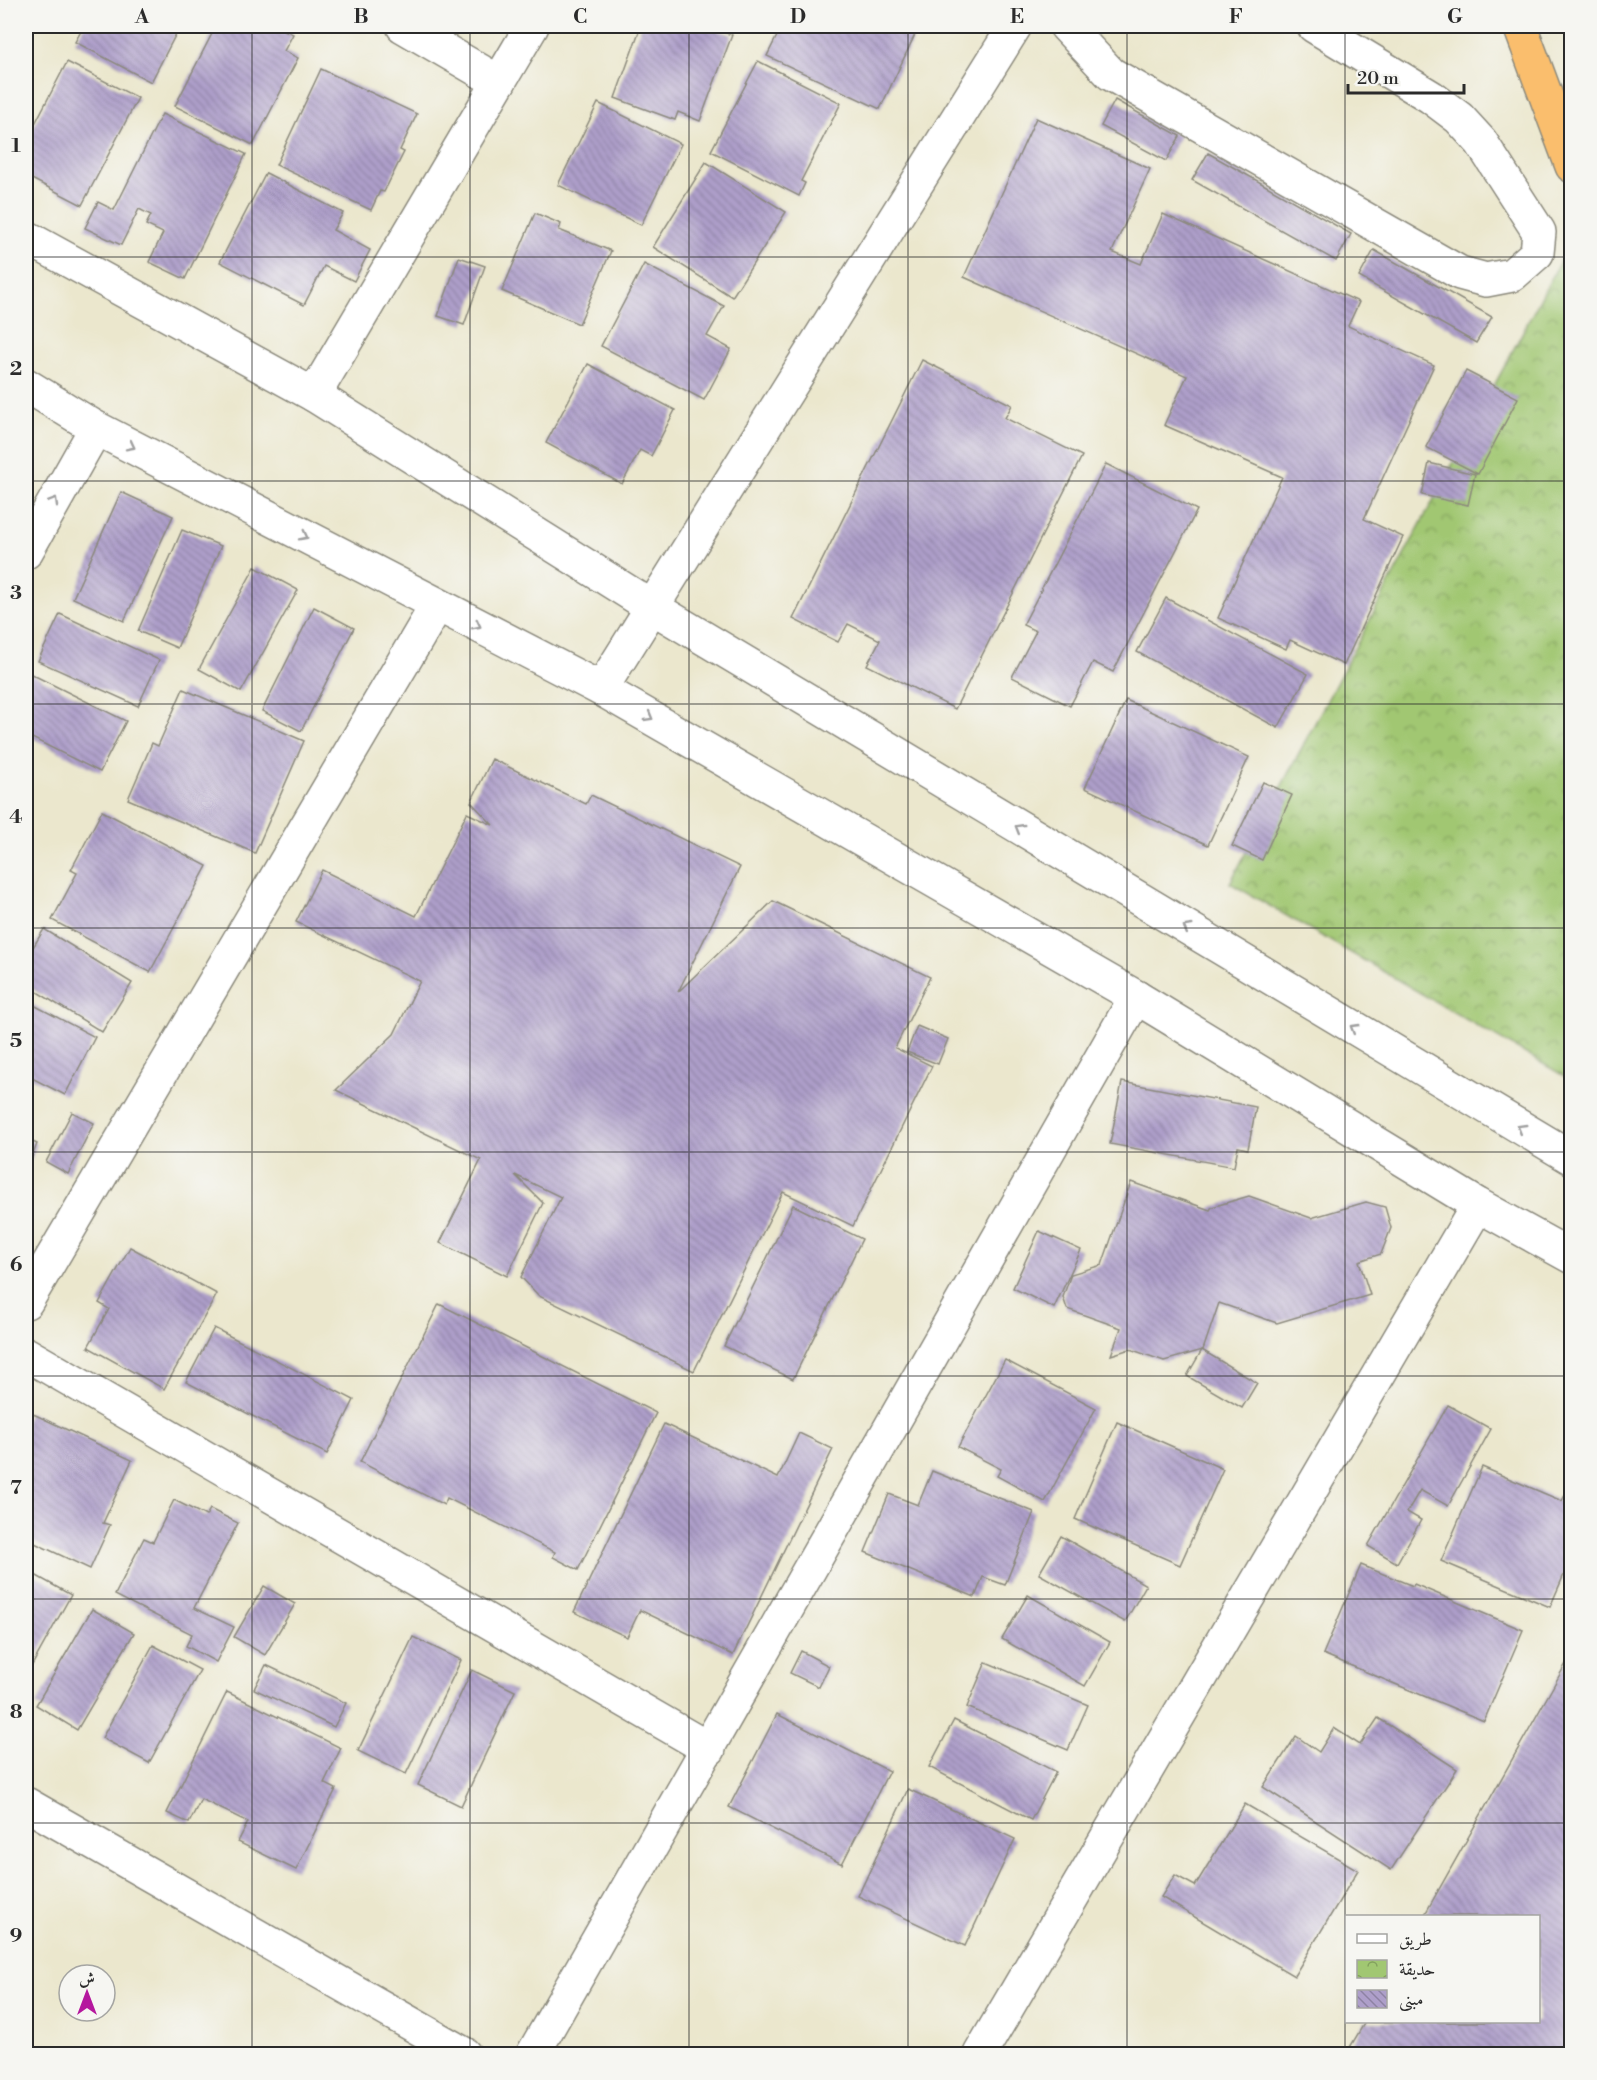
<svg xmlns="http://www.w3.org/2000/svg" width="1597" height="2080" font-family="'Libre Bodoni',Amiri,serif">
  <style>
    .park { fill: url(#park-crowns); stroke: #66794e; stroke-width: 1.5 }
    .building { fill: url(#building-back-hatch) }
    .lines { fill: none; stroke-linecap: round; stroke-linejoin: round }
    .minor-casing { stroke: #8b897c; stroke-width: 36 }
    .highway-casing { stroke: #8b897c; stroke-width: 36 }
    .minor { stroke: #fff; stroke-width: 33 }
    .highway { stroke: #fabe6d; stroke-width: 33 }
    .oneway { stroke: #a0a0a0 }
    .grid { fill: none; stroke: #2b2b2b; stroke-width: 1.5; stroke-opacity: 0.55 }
    .neatline { fill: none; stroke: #2b2b2b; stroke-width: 2 }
    .grid-label { font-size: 20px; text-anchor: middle; font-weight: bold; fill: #2b2b2b }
  </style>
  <defs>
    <pattern id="park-crowns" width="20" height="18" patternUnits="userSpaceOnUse" patternTransform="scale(1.5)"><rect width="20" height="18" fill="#a1c772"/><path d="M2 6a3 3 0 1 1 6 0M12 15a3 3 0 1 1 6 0" fill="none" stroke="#83a25e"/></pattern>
    <pattern id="building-back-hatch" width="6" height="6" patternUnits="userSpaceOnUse" patternTransform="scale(1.5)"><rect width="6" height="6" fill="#ae9fca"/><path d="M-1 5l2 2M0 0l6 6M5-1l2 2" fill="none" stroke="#8e82a4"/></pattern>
  </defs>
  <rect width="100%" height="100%" fill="#f6f6f2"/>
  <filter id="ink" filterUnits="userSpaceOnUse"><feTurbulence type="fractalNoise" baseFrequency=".0167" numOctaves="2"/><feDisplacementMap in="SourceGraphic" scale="12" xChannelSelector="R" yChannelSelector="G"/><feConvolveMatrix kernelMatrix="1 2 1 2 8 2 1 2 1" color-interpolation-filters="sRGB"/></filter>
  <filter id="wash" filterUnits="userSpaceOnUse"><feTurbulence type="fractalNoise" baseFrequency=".008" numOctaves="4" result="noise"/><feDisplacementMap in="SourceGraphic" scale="24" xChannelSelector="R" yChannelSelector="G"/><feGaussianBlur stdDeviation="1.35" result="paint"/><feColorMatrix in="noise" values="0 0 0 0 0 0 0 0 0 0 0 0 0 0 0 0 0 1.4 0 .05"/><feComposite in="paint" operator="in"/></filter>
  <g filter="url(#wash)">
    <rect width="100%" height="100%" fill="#ebe7cd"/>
    <!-- park -->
    <path class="park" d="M1571 241V1080L1230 883Z"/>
    <g id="blocks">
      <!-- building -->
      <g class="building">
        <path d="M84 26H180L151 82 75 42Z"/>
        <path d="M216 26H276L293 34 284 51 298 58 253 145 175 106Z"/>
        <path d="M641 26H706L732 35 700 121 678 112 675 120 615 98Z"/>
        <path d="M782 26H919L880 109 767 56Z"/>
        <path d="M758 61 841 103 801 181 805 183 799 196 711 151Z"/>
        <path d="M67 62 138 98 82 205 26 176V141Z"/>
        <path d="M321 69 417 114 400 150 404 152 384 192 380 191 371 210 276 165Z"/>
        <path d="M1115 100 1180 136 1166 161 1101 126Z"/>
        <path d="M598 103 681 144 641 225 558 185Z"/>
        <path d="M162 114 246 154 185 279 149 262 163 233 146 225 151 215 139 209 121 245 85 228 98 202 114 210Z"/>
        <path d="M1036 118 1150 169 1112 252 1141 264 1163 214 1359 302 1348 326 1434 365 1364 519 1403 537 1344 665 1290 640 1286 649 1218 618 1282 477 1164 425 1187 376 964 277Z"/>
        <path d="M1208 153 1351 234 1336 261 1192 180Z"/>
        <path d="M706 162 786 212 732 297 653 247Z"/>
        <path d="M266 173 343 213 333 230 370 250 354 281 324 266 304 305 220 262Z"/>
        <path d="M535 213 561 224 559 230 611 251 579 324 502 291Z"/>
        <path d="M1374 250 1492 317 1476 343 1359 277Z"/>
        <path d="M459 257 485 266 464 325 438 316Z"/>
        <path d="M644 264 724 306 707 336 731 349 704 400 601 346Z"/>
        <path d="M922 360 1012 405 1005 418 1082 456 955 709 867 665 880 640 848 624 838 642 793 619Z"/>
        <path d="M588 364 675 410 651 456 640 450 622 484 546 443Z"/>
        <path d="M1466 371 1518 398 1478 474 1426 447Z"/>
        <path d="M1429 463 1475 474 1468 505 1422 495Z"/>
        <path d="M1106 464 1197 510 1113 672 1093 662 1070 706 1012 677 1036 631 1023 625Z"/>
        <path d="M121 492 173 516 124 621 73 598Z"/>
        <path d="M182 530 221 546 177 648 138 631Z"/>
        <path d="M255 567 298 590 241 692 199 669Z"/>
        <path d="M1166 598 1308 674 1278 728 1137 652Z"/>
        <path d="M314 607 354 628 301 731 262 711Z"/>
        <path d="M60 614 159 660 138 706 38 661Z"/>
        <path d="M27 672 126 721 100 772 26 735V676Z"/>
        <path d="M183 689 304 741 255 853 128 799 152 743 158 746Z"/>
        <path d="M1126 700 1249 757 1208 845 1085 788Z"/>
        <path d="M492 759 586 804 591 795 740 867 678 992 773 901 930 977 895 1048 932 1066 853 1226 783 1192 694 1371 539 1296 521 1277 561 1197 515 1175 543 1203 507 1276 440 1243 481 1160 336 1090 394 1034 420 981 296 922 322 870 416 916 467 813 493 825 471 802Z"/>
        <path d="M1263 782 1292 795 1262 860 1232 846Z"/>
        <path d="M102 811 207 866 150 972 52 920 77 873 71 870Z"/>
        <path d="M44 929 132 983 102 1032 26 985V959Z"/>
        <path d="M26 1001 95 1037 65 1095 26 1075Z"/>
        <path d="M917 1026 948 1039 938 1064 907 1052Z"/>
        <path d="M1122 1082 1256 1107 1248 1149 1238 1147 1234 1167 1110 1144Z"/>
        <path d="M72 1112 94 1123 68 1174 46 1162Z"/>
        <path d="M26 1139 37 1144 26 1172Z"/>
        <path d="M1131 1182 1210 1210 1212 1207 1249 1196 1311 1218 1366 1202 1385 1207 1391 1228 1381 1254 1359 1261 1370 1295 1277 1323 1219 1303 1203 1350 1164 1361 1130 1349 1111 1355 1121 1328 1067 1309 1063 1297 1071 1274 1102 1265Z"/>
        <path d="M793 1205 862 1239 793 1379 724 1346Z"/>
        <path d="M1039 1231 1081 1250 1054 1308 1013 1288Z"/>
        <path d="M130 1247 217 1294 164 1389 88 1347 109 1309 99 1303Z"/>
        <path d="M439 1304 656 1413 578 1570 553 1557 555 1552 447 1498 444 1505 360 1462Z"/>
        <path d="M214 1328 354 1400 327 1454 186 1382Z"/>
        <path d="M1202 1350 1257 1383 1242 1408 1187 1376Z"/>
        <path d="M1005 1360 1096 1408 1045 1502 997 1476 1001 1469 958 1447Z"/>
        <path d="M1448 1405 1491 1429 1448 1506 1420 1490 1407 1512 1421 1520 1397 1563 1368 1546Z"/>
        <path d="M29 1412 132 1460 103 1523 110 1525 90 1569 26 1539V1419Z"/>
        <path d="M1117 1422 1223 1469 1180 1565 1075 1519Z"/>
        <path d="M664 1424 778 1478 799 1433 833 1449 733 1655 640 1610 627 1637 574 1612Z"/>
        <path d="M1482 1467 1562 1501 1565 1495 1572 1498V1556L1550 1607 1441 1561Z"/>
        <path d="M932 1471 1034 1512 1005 1585 983 1577 975 1597 865 1552 889 1494 918 1505Z"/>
        <path d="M174 1500 206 1516 210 1509 238 1523 194 1608 234 1627 216 1662 186 1646 192 1634 115 1595 144 1538 153 1542Z"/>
        <path d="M1061 1536 1146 1585 1125 1622 1039 1574Z"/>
        <path d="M1361 1565 1413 1586 1414 1584 1523 1630 1484 1721 1323 1654Z"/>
        <path d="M26 1570 71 1595 26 1676Z"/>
        <path d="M264 1586 295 1604 265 1655 234 1637Z"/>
        <path d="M1028 1595 1110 1642 1085 1686 1002 1639Z"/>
        <path d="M92 1609 134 1633 77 1730 36 1705Z"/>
        <path d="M413 1637 461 1660 406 1774 358 1751Z"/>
        <path d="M153 1645 200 1670 149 1763 102 1738Z"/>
        <path d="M801 1651 829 1666 819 1687 790 1673Z"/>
        <path d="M1572 1653V2054H1346L1365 2022H1538V1916H1424Z"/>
        <path d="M986 1662 1088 1705 1068 1750 967 1707Z"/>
        <path d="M266 1665 346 1703 334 1727 254 1689Z"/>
        <path d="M472 1670 515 1691 461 1806 418 1785Z"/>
        <path d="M227 1692 341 1748 324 1783 336 1789 296 1870 238 1842 248 1822 201 1799 189 1823 167 1813Z"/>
        <path d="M777 1714 889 1771 842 1864 729 1807Z"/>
        <path d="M1378 1718 1457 1769 1391 1870 1263 1787 1296 1736 1319 1752 1334 1728 1360 1745Z"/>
        <path d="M954 1720 1056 1772 1031 1820 929 1767Z"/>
        <path d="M908 1789 1015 1839 965 1946 858 1896Z"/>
        <path d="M1245 1804 1358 1870 1294 1976 1161 1897 1175 1875 1195 1886Z"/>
      </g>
    </g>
  </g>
  <g filter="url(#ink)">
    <use href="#blocks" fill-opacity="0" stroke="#8b897c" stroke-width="1.5"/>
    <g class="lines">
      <defs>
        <g id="minor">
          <path d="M403 26 499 82"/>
          <path d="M1066 26 1111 74 1460 273 1486 280 1512 275 1537 253 1539 232 1481 142 1459 118 1431 97 1314 26"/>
          <path d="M26 237 314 395 652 607 1572 1158"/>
          <path d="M26 385 96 428 601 689 1136 997 1478 1205 1572 1257"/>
          <path d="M314 395 532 26"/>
          <path d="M26 552 96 428"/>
          <path d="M601 689 1015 26"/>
          <path d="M26 1302 437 605"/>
          <path d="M26 1354 709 1749"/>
          <path d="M26 1804 464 2054"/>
          <path d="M533 2054 1136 997"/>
          <path d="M980 2054 1478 1205"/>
        </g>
        <path id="highway" d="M1520 26 1572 166"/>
      </defs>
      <!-- minor casing -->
      <use href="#minor" class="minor-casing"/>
      <!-- highway casing -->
      <use href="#highway" class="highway-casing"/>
      <!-- minor -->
      <use href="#minor" class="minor"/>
      <!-- highway -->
      <use href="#highway" class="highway"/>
    </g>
    <!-- one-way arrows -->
    <defs><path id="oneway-chevron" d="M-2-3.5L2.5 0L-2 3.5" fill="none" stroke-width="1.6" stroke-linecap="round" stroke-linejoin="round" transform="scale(1.5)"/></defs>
    <g class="oneway">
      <use href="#oneway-chevron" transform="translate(131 446) rotate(27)"/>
      <use href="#oneway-chevron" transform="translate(54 501) rotate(-60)"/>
      <use href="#oneway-chevron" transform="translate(304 536) rotate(27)"/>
      <use href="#oneway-chevron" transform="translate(477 625) rotate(27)"/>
      <use href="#oneway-chevron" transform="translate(649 717) rotate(30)"/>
      <use href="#oneway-chevron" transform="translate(1019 828) rotate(-149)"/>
      <use href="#oneway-chevron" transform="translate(1187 928) rotate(-149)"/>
      <use href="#oneway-chevron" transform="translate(1354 1028) rotate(-149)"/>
      <use href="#oneway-chevron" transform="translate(1521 1128) rotate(-149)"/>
    </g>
  </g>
  <!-- grid -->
  <path class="grid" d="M252 26V2054M470 26V2054M689 26V2054M908 26V2054M1127 26V2054M1345 26V2054M26 257H1572M26 481H1572M26 704H1572M26 928H1572M26 1152H1572M26 1376H1572M26 1599H1572M26 1823H1572"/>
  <!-- margin -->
  <rect width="1597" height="2080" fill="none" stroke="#f6f6f2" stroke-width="66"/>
  <!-- legend -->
  <rect x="1345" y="1915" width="195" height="108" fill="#f6f6f2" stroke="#a5a5a2" stroke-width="1.5"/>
  <rect x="1357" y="1934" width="30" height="9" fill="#ffffff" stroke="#a5a5a2" stroke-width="1.5"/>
  <text x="1399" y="1945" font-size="18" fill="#2b2b2b">طريق</text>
  <rect x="1357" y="1960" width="30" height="18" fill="url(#park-crowns)" stroke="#a5a5a2" stroke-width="1.5"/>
  <text x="1399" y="1975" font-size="18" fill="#2b2b2b">حديقة</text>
  <rect x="1357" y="1990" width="30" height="18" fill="url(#building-back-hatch)" stroke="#a5a5a2" stroke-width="1.5"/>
  <text x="1399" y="2005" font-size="18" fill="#2b2b2b">مبنى</text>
  <!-- north arrow -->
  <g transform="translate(87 1993)"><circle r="28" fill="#f6f6f2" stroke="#a5a5a2" stroke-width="1.5"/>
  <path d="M0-4.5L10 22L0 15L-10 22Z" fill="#b5179e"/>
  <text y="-9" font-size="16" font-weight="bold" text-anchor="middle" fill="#2b2b2b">ش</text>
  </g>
  <!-- scale -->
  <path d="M1348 84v9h116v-9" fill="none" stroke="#2b2b2b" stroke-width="3"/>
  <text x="1357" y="84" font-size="18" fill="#2b2b2b" stroke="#f6f6f2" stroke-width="4.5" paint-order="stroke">20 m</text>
  <rect x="33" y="33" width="1531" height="2014" class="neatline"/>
  <g class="grid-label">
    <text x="142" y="23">A</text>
    <text x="361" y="23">B</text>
    <text x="580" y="23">C</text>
    <text x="798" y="23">D</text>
    <text x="1017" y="23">E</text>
    <text x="1236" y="23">F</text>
    <text x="1455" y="23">G</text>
    <text x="16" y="152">1</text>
    <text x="16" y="375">2</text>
    <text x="16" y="599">3</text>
    <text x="16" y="823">4</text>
    <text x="16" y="1047">5</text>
    <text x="16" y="1271">6</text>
    <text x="16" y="1494">7</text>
    <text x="16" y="1718">8</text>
    <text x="16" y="1942">9</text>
  </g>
</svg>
